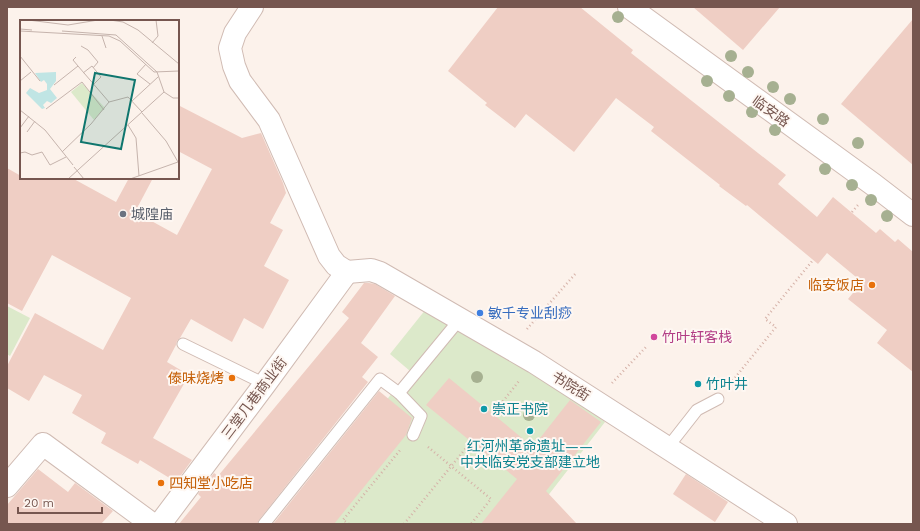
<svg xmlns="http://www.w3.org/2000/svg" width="920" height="531" font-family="'Work Sans','Noto Sans SC',sans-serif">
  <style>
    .green { fill: #dce9ca }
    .building { fill: #efcec4 }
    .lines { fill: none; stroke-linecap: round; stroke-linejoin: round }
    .lane-casing { stroke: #d0bbb3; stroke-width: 13 }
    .street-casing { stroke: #d0bbb3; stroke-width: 24 }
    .path { stroke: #d5b1a7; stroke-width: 2.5; stroke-dasharray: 1 3; stroke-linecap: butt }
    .lane { stroke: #fff; stroke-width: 11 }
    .street { stroke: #fff; stroke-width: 22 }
    .tree { fill: #a6b091 }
    .worship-dot { fill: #6b7280; stroke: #fef7f2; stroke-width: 1.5 }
    .food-dot { fill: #e8710a; stroke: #fef7f2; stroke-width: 1.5 }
    .shop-dot { fill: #3f7fe0; stroke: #fef7f2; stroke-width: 1.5 }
    .hotel-dot { fill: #d1479c; stroke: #fef7f2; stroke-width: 1.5 }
    .culture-dot { fill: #0f9aa8; stroke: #fef7f2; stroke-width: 1.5 }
    .labels { text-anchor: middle; stroke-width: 4; stroke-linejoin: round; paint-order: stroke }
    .street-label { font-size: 14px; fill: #76564f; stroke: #fef7f2 }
    .worship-label { font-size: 14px; fill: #5b616d; stroke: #fef7f2; text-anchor: start }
    .food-label { font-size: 14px; fill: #c56008; stroke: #fef7f2; text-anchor: end }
    .shop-label { font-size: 14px; fill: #366cbe; stroke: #fef7f2; text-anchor: start }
    .hotel-label { font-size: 14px; fill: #b23c85; stroke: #fef7f2; text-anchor: start }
    .culture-label { font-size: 14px; fill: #0d838f; stroke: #fef7f2; text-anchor: start }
    .inset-road { fill: none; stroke: #c6b4ad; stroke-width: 1 }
    .view { fill: #0f766e; fill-opacity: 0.15; stroke: #0f766e; stroke-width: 2 }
    .inset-edge { fill: none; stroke: #76564f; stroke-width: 2 }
  </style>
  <rect width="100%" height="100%" fill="#fcf2eb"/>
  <!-- green -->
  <g class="green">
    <path d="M7 306 30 318 10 356 7 354Z"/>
    <path d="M426 309 571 395 605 422 526 524H286L410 371 390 354Z"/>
  </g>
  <!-- building -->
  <g class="building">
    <path d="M498 7H580L633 50 631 53 786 175 778 184 817 217 833 197 876 233 880 229 895 242 898 239 913 252V372L877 343 887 330 848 299 862 282 827 253 818 264 747 205 746 206 719 186 720 185 651 131 654 127 616 98 574 152 526 114 515 128 485 105 487 103 448 71Z"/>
    <path d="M693 7H780L743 50Z"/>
    <path d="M913 19V165L841 104Z"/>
    <path d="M178 105 242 138 261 133 283 183 286 193 270 223 283 230 264 266 289 280 263 329 244 318 232 342 191 319 180 338 177 341 176 345 167 362 189 375 153 438 192 460 176 482 140 460 138 464 101 443 106 433 72 413 82 395 44 375 29 401 7 388V366L35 313 103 350 131 298 52 255 22 311 7 303V168L21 176V178H72L116 202 129 178H153L135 212 177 235 212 169 178 151Z"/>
    <path d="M364 283H369L375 284 395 296 361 343 378 357 362 377 368 382 259 520 257 524H179L201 497 198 494 214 473 218 476 349 318 342 312Z"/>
    <path d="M449 378 533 447 570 400 601 422 546 491 577 524H481L517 479 426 405Z"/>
    <path d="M379 391 412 418 406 435 334 524H273Z"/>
    <path d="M38 469 68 492 75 483 113 511 101 524H7V505Z"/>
    <path d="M686 474 728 502 715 522 673 494Z"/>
  </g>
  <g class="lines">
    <defs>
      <g id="lane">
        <path d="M183 344 265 384"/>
        <path d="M399 393 421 416 413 435"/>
        <path d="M668 447 697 410 718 399"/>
        <path d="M264 524 380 379 399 393 460 319"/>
      </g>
      <g id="street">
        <path d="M252 7 235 33 230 48 234 66 240 81 269 120 329 256 336 265 347 272"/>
        <path d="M629 7 874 185 913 215"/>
        <path d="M347 272 371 270 380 273 534 362 786 524"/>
        <path d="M7 486 43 444 152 524"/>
        <path d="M160 524 265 384 347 272"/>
      </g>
    </defs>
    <!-- lane casing -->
    <use href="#lane" class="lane-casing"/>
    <!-- street casing -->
    <use href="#street" class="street-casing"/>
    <!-- path -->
    <g class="path">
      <path d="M852 212 858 205"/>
      <path d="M527 329 576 273"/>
      <path d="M612 383 646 347"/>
      <path d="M730 384 776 327 765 319 813 260"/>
      <path d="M493 414 519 381"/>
      <path d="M428 447 491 499 471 524"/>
      <path d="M349 524 343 520 401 449"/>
      <path d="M404 524 471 442"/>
    </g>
    <!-- lane -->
    <use href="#lane" class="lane"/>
    <!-- street -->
    <use href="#street" class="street"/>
  </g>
  <!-- trees -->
  <g class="tree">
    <circle cx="618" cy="17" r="6"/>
    <circle cx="731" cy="56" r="6"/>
    <circle cx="748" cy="72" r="6"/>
    <circle cx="707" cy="81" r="6"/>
    <circle cx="773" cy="87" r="6"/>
    <circle cx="729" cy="96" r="6"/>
    <circle cx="790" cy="99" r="6"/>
    <circle cx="752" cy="112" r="6"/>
    <circle cx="823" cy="119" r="6"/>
    <circle cx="775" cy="130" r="6"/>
    <circle cx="858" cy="143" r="6"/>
    <circle cx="825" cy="169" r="6"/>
    <circle cx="852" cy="185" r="6"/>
    <circle cx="871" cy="200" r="6"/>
    <circle cx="887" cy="216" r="6"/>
    <circle cx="477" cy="377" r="6"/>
    <circle cx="529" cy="415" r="6"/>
  </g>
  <!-- markers -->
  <circle class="worship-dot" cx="123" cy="214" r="4"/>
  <g class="food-dot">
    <circle cx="872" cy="285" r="4"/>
    <circle cx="232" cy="378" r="4"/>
    <circle cx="161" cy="483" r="4"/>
  </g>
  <circle class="shop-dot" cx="480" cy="313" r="4"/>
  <circle class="hotel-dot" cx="654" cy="337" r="4"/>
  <g class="culture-dot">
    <circle cx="698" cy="384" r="4"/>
    <circle cx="484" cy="409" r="4"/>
    <circle cx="530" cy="431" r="4"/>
  </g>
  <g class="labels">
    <!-- street labels -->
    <g class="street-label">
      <text transform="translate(771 111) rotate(36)" y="5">临安路</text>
      <text transform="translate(571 386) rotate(32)" y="5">书院街</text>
      <text transform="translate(254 398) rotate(-53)" y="5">三堂几巷商业街</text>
    </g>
    <!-- worship labels -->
    <g class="worship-label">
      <text x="131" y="219">城隍庙</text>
    </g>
    <!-- food labels -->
    <g class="food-label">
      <text x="864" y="290">临安饭店</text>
      <text x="224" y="383">傣味烧烤</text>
      <text x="169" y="488" text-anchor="start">四知堂小吃店</text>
    </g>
    <!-- shop labels -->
    <g class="shop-label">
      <text x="488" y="318">敏千专业刮痧</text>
    </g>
    <!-- hotel labels -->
    <g class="hotel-label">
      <text x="662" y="342">竹叶轩客栈</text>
    </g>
    <!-- culture labels -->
    <g class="culture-label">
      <text x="706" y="389">竹叶井</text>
      <text x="492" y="414">崇正书院</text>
      <text x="530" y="451" text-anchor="middle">红河州革命遗址——<tspan x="530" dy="16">中共临安党支部建立地</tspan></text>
    </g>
  </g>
  <!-- overview -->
  <g transform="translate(20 20)">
    <rect width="159" height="159" fill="#fcf2eb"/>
    <path d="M62 63 85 88 74 100 51 72Z" fill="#dce9ca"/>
    <path d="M36 52V61L30 69 37 78 31 83 27 81 23 85 25 88 22 89 6 73 10 68 19 73 27 70V64L24 60 21 62 15 53Z" fill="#c0e5e4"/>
    <path class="inset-road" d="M8 0 48 5 78 0M90 0 103 2 118 10 159 44M0 9 12 10M0 11 89 16 100 21 134 52 159 51M42 11 96 15 137 52M82 16 86 28M132 23 138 16 136 0M61 26 68 30 78 42 73 48M0 36 20 61M56 37 53 40 58 46M126 44 117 54 130 64M137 52 144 72 153 78H159M63 53 72 46 81 57 73 65M0 61 11 52M34 65 58 46 89 82M112 81 138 57M89 82 108 77 122 92M26 89 62 62 84 90M0 90 25 110 53 145M108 105 116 118 119 156M0 108 9 96M7 112 15 101M42 132 71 104 89 82M0 133 5 132 12 135 22 132 30 145 46 137M54 147 64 159M48 159 144 72M110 159 158 142 146 121 122 93"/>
    <path class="view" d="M75 53 115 60 101 129 61 122Z"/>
    <rect width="159" height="159" class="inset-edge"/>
  </g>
  <!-- border -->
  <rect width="920" height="531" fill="none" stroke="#76564f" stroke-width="16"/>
  <!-- scale -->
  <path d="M18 507v6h84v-6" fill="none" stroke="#76564f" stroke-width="2"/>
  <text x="24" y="507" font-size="12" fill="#76564f" stroke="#fef7f2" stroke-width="3" paint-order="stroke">20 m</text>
</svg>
